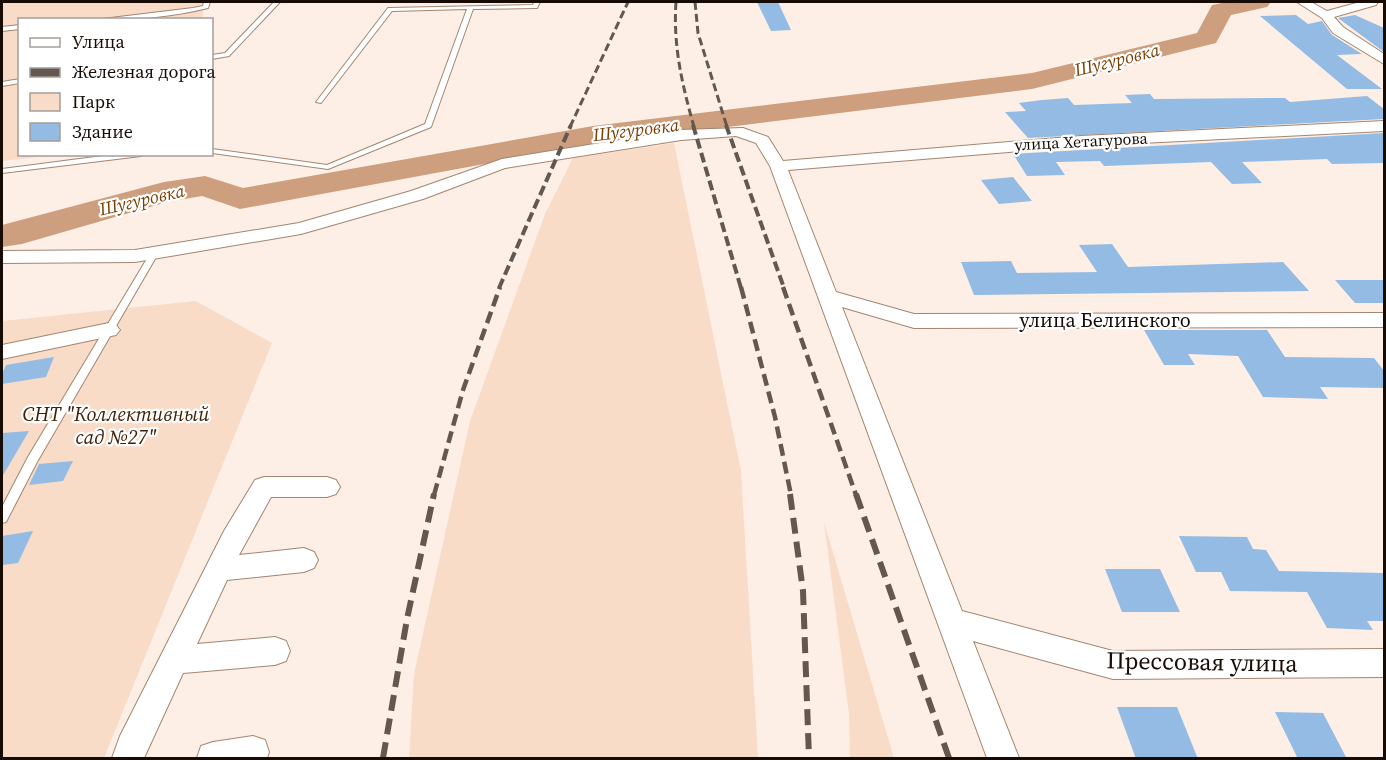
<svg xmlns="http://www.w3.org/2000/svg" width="1386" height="760" font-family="'Source Serif 4',serif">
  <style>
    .green { fill: #f9dcc8 }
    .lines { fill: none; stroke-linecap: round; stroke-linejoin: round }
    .river { fill: #ce9f7e; fill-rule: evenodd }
    .building { fill: #93bbe4 }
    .lane-casing { stroke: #a38570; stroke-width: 2 }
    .street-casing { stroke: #a38570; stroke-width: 2 }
    .lane { fill: #fff; fill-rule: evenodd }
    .street { fill: #fff; fill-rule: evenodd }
    .rail-far3 { stroke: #63574f; stroke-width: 3; stroke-dasharray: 8 4; stroke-linecap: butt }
    .rail-far2 { stroke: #63574f; stroke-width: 4; stroke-dasharray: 10 4.5; stroke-linecap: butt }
    .rail-far1 { stroke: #63574f; stroke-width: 4.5; stroke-dasharray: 12 6; stroke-linecap: butt }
    .rail { stroke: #63574f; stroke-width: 6; stroke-dasharray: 16 8; stroke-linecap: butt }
    .labels { text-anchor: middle; stroke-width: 4.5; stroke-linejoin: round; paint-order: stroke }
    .far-street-label { font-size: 16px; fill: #170c05; stroke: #fff }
    .far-water-label { font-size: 18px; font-style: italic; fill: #793e04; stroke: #fff }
    .street-label { font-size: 20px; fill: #170c05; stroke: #fff }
    .park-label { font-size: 20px; font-style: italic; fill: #402006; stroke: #fff }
    .near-street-label { font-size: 24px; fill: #170c05; stroke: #fff }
  </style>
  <rect width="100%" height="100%" fill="#fdefe6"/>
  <!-- green -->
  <g class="green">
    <path d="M2 2H205L202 19 20 20V154L56 155 2 161Z"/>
    <path d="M674 143 741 471 758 758H409L414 674 470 421 545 214 573 158Z"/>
    <path d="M196 301 272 343 104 758H2V321Z"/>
    <path d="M824 522 894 758H850L849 714Z"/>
  </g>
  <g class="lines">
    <!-- river -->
    <path class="river" d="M1227 2H1271L1267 7 1231 15 1216 43 1032 89 593 144 240 209 202 196 167 202 22 244 2 247V225L164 182 205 176 243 188 593 126 1032 73 1197 33 1212 5Z"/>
  </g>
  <!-- building -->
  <g class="building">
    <path d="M757 2H778L791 30 771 31Z"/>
    <path d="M1296 15 1308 24 1322 21 1332 35 1362 54 1337 55 1382 89H1347L1260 16Z"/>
    <path d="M1355 15 1384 28V52L1338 18Z"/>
    <path d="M1150 94 1154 99 1285 98 1290 102 1367 96 1384 109V119L1028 138 1005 112 1026 111 1019 103 1042 100 1068 98 1074 105 1132 103 1125 95Z"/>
    <path d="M1384 133V163L1332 164 1327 159 1242 162 1262 183 1232 184 1211 162 1104 166 1100 161 1056 162 1065 175 1027 176 1013 154Z"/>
    <path d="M1013 177 1032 201 999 204 981 180Z"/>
    <path d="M1112 244 1128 267 1283 262 1309 291 974 295 961 262 1011 261 1017 273 1097 272 1079 245Z"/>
    <path d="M1335 280H1384V303H1355Z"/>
    <path d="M1144 330H1267L1285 357 1374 358 1384 371V388L1320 387 1328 399 1263 397 1238 356 1188 354 1195 365H1164Z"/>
    <path d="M54 357 46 377 2 384V374L6 365Z"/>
    <path d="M29 431 2 477V433Z"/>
    <path d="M73 461 63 481 29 485 39 464Z"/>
    <path d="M33 531 18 563 2 565V536Z"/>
    <path d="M1179 536 1247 537 1253 549 1266 550 1279 571 1384 573V621H1367L1373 630 1327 628 1307 592 1230 591 1221 572H1196Z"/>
    <path d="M1105 569H1160L1180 612H1122Z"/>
    <path d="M1117 707H1177L1198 759H1136Z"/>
    <path d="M1275 712 1323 713 1347 759H1298Z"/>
  </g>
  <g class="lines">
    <defs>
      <g id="lane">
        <path d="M204 2H210L208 8C172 17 132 20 94 20L193 8 203 6Z"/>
        <path d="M274 2H280L229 56 212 59V55L225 53Z"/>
        <path d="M534 2H540L537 8 473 9 431 127 328 169 212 153V149L327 165 425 124 467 9 392 11 321 103 316 102 388 8 533 5Z"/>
        <path d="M20 25V29L2 31V27Z"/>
        <path d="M20 79V83L2 86V82Z"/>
        <path d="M118 154H144L141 156 2 173V169Z"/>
        <path d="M155 249 159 252 37 462 6 522 2 523V507L28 457 151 252Z"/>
      </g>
      <g id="street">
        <path d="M1297 2H1311L1327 11 1360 2H1378L1376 5 1334 17 1343 27 1384 54V64L1333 33 1322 18Z"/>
        <path d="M1384 121V131L1081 146 788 170 836 292 914 314 1384 313V327L914 328 842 307 962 611 1113 651 1384 649V677L1113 679 973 641 1019 758H987L770 166 756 143 736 136 681 140 505 168 423 199 301 234 135 262 2 263V251L135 250 299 223 411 191 502 159 681 130 743 128 768 137 783 161 1081 136Z"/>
        <path d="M109 323 116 325 120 330 116 335 2 359V345Z"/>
        <path d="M264 477H327L336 480 340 487 336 494 327 497H271L239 555 304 548 314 552 318 560 314 568 304 572 227 580 197 644 275 637 286 641 290 651 286 661 275 665 183 673 144 758H112L120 736 224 531 255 480Z"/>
        <path d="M253 736 265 740 269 752 267 758H197L201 746 213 742Z"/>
      </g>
    </defs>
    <!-- lane casing -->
    <use href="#lane" class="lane-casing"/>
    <!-- street casing -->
    <use href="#street" class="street-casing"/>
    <!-- lane -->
    <use href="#lane" class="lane"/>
    <!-- street -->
    <use href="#street" class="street"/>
    <!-- rail-far3 -->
    <g class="rail-far3">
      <path d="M676 2C673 46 682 84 694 127"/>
      <path d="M695 2 698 33 727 127"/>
      <path d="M570 127 628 2"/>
    </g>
    <!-- rail-far2 -->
    <g class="rail-far2">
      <path d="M693 125 741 288"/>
      <path d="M726 125 784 288"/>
      <path d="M499 288 571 125"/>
    </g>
    <!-- rail-far1 -->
    <g class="rail-far1">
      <path d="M741 287 775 417 791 495"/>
      <path d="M783 287 856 495"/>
      <path d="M434 495 463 390 500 287"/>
    </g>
    <!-- rail -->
    <g class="rail">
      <path d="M790 494 803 591 809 758"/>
      <path d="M856 494 949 758"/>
      <path d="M383 758 407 619 434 494"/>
    </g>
  </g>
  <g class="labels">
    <!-- far-street labels -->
    <g class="far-street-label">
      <text transform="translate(1081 141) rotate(-3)" y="6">улица Хетагурова</text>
    </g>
    <!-- far-water labels -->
    <g class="far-water-label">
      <text transform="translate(1117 60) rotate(-14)" y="6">Шугуровка</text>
      <text transform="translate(636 130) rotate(-7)" y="6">Шугуровка</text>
      <text transform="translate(142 200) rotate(-13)" y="6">Шугуровка</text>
    </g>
    <!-- street labels -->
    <g class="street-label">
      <text x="1105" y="327">улица Белинского</text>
    </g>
    <!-- park labels -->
    <g class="park-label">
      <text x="116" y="421">СНТ "Коллективный<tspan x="116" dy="23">сад №27"</tspan></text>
    </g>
    <!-- near-street labels -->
    <g class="near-street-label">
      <text transform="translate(1202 662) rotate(1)" y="8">Прессовая улица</text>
    </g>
  </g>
  <!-- border -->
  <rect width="1386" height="760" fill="none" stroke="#170c05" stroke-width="6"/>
  <!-- legend -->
  <rect x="18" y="18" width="195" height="138" fill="#ffffff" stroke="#a29e9b" stroke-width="1.5"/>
  <rect x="30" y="38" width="30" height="9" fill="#ffffff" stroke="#a29e9b" stroke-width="1.5"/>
  <text x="72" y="48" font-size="18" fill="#170c05">Улица</text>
  <rect x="30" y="68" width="30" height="9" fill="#63574f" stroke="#a29e9b" stroke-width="1.5"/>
  <text x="72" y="78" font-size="18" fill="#170c05">Железная дорога</text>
  <rect x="30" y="93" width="30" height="18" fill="#f9dcc8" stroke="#a29e9b" stroke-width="1.5"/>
  <text x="72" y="108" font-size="18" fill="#170c05">Парк</text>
  <rect x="30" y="123" width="30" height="18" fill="#93bbe4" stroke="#a29e9b" stroke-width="1.5"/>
  <text x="72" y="138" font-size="18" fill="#170c05">Здание</text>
</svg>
